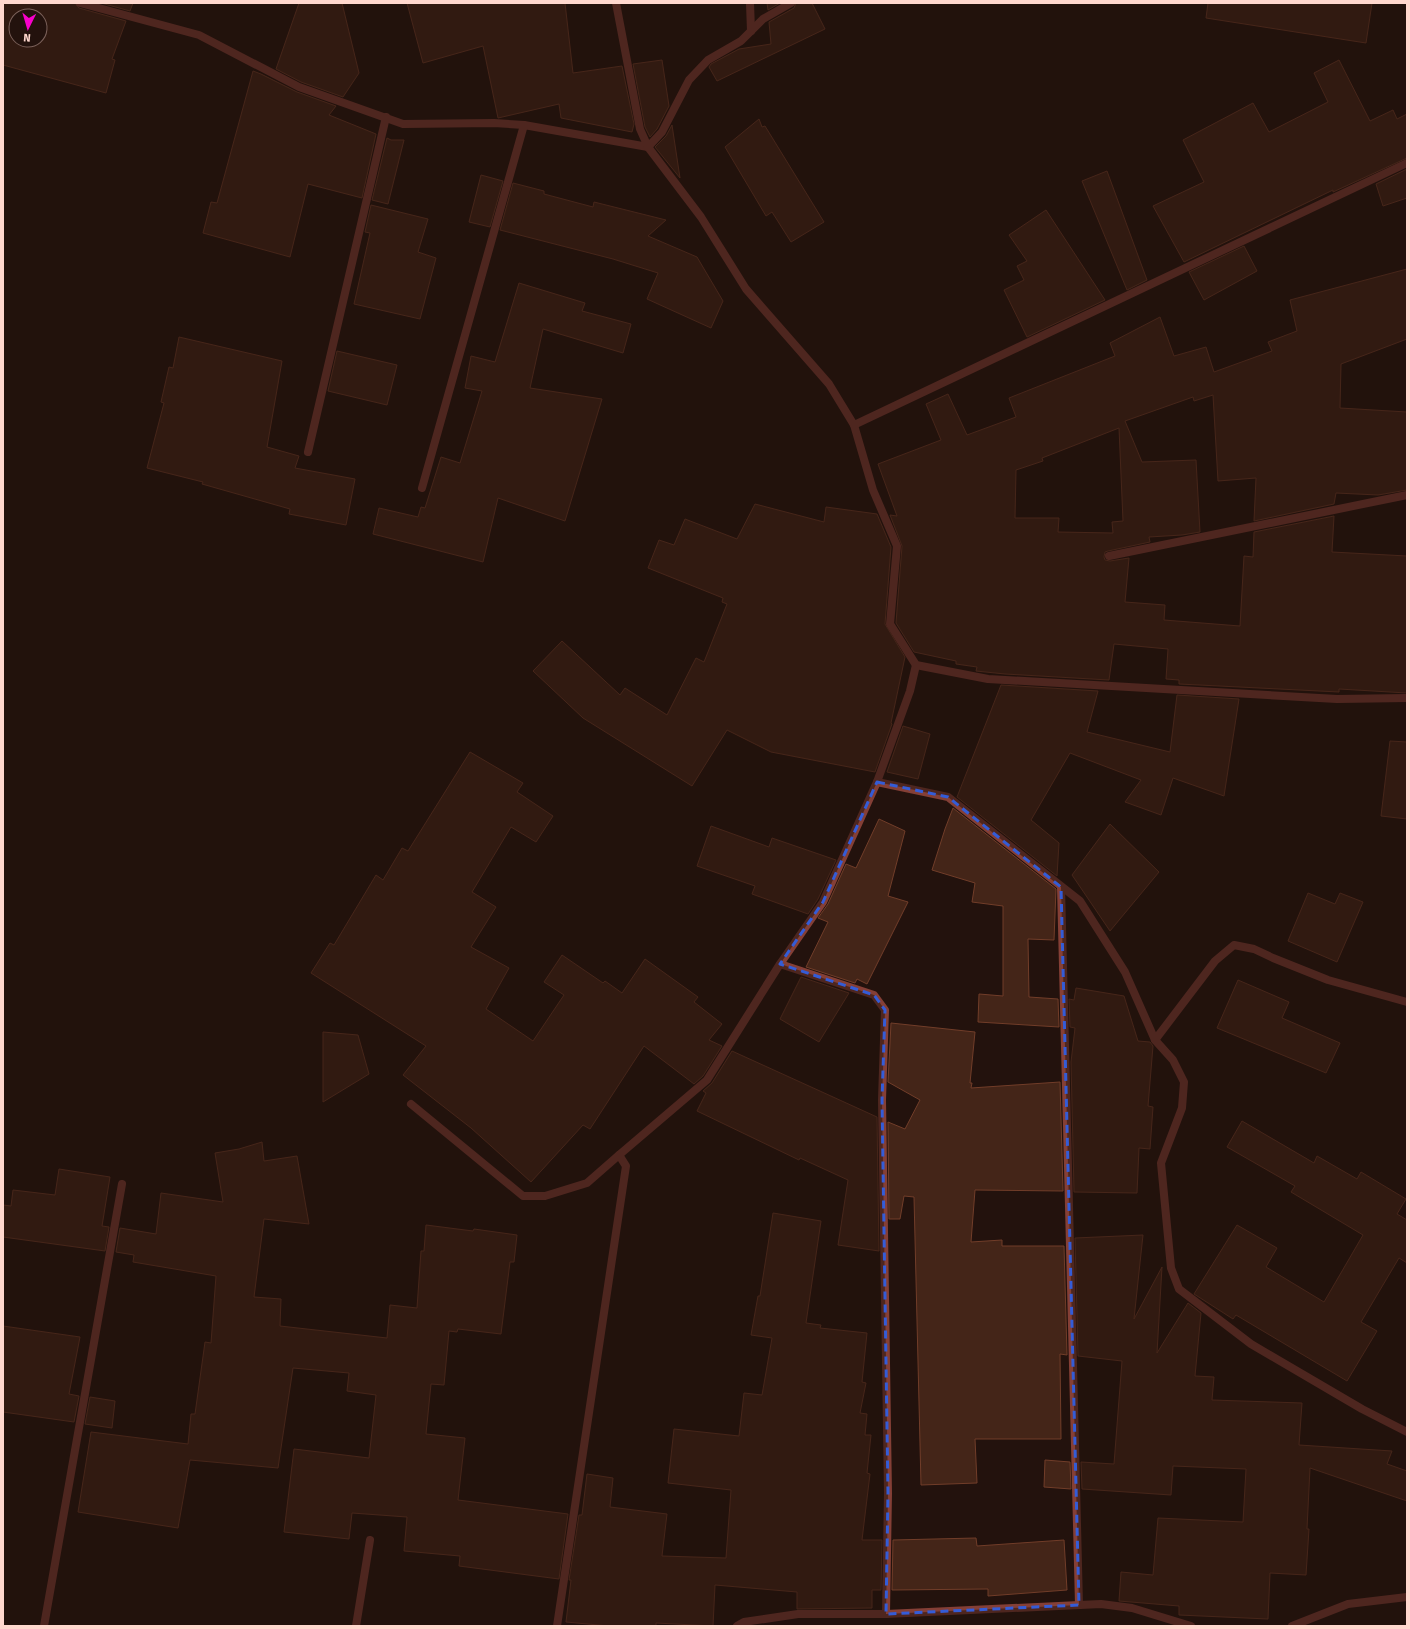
<svg xmlns="http://www.w3.org/2000/svg" width="1410" height="1629" font-family="'Fira Sans',sans-serif">
  <style>
    .building { fill: #442518; stroke: #713d29; fill-rule: evenodd }
    .lines { fill: none; stroke-linecap: round; stroke-linejoin: round }
    .street { stroke: #843f36; stroke-width: 8 }
    .marked { fill: none; stroke: #345cd7; stroke-width: 3; stroke-dasharray: 8 5; stroke-linejoin: round }
  </style>
  <rect width="100%" height="100%" fill="#23120d"/>
  <!-- building -->
  <g class="building">
    <path d="M3 3H75L79 8 126 21 112 59 115 60 106 93 3 65ZM16 16H40V40H16Z"/>
    <path d="M101 3H133L130 11Z"/>
    <path d="M299 3H342L359 73 343 97 301 82 276 69Z"/>
    <path d="M407 3H565L573 73 622 66 634 124 632 132 561 118 559 104 498 118 483 46 423 63Z"/>
    <path d="M767 3H780L768 10Z"/>
    <path d="M796 3H812L825 29 717 81 709 67 711 64 739 49 771 44 769 22 794 8Z"/>
    <path d="M1208 3H1372L1366 43 1206 18Z"/>
    <path d="M662 60 669 106 657 129 650 137 645 127 633 64Z"/>
    <path d="M1339 60 1370 121 1393 110 1397 119 1407 114V158L1333 192V190L1184 262 1153 206 1204 182 1183 140 1253 103 1269 132 1328 102 1314 73Z"/>
    <path d="M253 71 261 74 297 92 336 106 329 115 376 134 362 198 308 184 290 257 203 233 211 202 217 203Z"/>
    <path d="M759 119 762 127 765 126 824 222 791 242 772 212 766 216 725 147Z"/>
    <path d="M672 125 680 178 655 147 666 136Z"/>
    <path d="M387 138 391 140H404L388 204 372 200Z"/>
    <path d="M1407 169V198L1383 206 1376 184Z"/>
    <path d="M1107 171 1147 280 1127 290 1082 181Z"/>
    <path d="M481 175 503 181 490 227 469 222Z"/>
    <path d="M513 183 544 191V194L593 207 594 202 666 220 648 236 697 257 723 301 711 328 647 299 658 273 613 259 500 230Z"/>
    <path d="M371 205 428 219 418 252 436 258 420 319 354 304 370 233 365 232Z"/>
    <path d="M1046 210 1105 300 1027 337 1004 290 1024 280 1017 266 1027 261 1009 235Z"/>
    <path d="M1244 246 1257 271 1204 300 1189 272Z"/>
    <path d="M1407 269V339L1341 364 1340 408 1407 412V490L1378 495 1336 493 1334 504 1254 521 1256 478 1218 481 1213 395 1194 401 1193 397 1125 421 1142 462 1196 460 1200 532 1182 535 1149 537 1150 542 1108 551 1105 552 1104 557 1105 560 1110 561 1129 558 1125 602 1165 605 1164 620 1240 626 1244 556 1253 557 1254 532 1334 516 1332 552 1407 556V693L1339 689V692L1179 684V680L1166 679 1168 649 1114 644 1109 680 1005 674 976 671 977 667 956 664V661L914 652 896 623 902 546 890 515 897 516 878 464 941 440 926 404 948 394 967 435 1016 417 1009 398 1115 356 1110 343 1160 317 1174 356 1206 347 1214 372 1272 351 1268 342 1297 331 1290 300ZM1119 428 1123 521 1112 522 1113 533 1058 532 1059 518H1015L1016 470 1043 461 1042 458Z"/>
    <path d="M519 283 585 303 582 311 631 324 623 353 543 329 530 388 602 399 565 521 498 498 483 562 373 534 379 508 418 517 421 507 425 508 441 457 460 463 482 391 465 388 471 356 495 362Z"/>
    <path d="M179 337 282 361 267 447 299 456 295 468 355 479 346 525 289 514 290 509 202 484 203 482 147 468 164 403 161 402 169 367 173 368Z"/>
    <path d="M337 351 397 365 387 405 328 391Z"/>
    <path d="M755 504 824 522 826 507 877 514 891 547 885 624 905 657 891 723 892 724 875 772 771 752 727 730 692 786 583 718 533 671 562 641 620 695 625 688 667 715 696 658 704 662 727 604 722 602 723 598 648 568 659 540 674 545 685 519 737 539Z"/>
    <path d="M1001 685 1098 691 1087 732 1170 752 1177 695 1239 699 1224 796 1173 778 1161 815 1125 802 1141 780 1070 753 1031 820 1059 843 1057 876 957 797Z"/>
    <path d="M903 726 930 734 918 779 887 772Z"/>
    <path d="M1390 741 1407 742V819L1381 816Z"/>
    <path d="M470 752 523 783 517 792 553 816 536 842 511 827 472 892 496 907 471 947 509 968 486 1009 533 1041 564 995 544 982 562 955 603 983 605 981 622 993 645 959 698 997 694 1002 722 1024 709 1040 722 1046 703 1076 694 1084 644 1046 590 1129 583 1125 531 1182 471 1128 403 1075 426 1046 311 973 330 943 334 945 376 875 383 880 402 848 408 851Z"/>
    <path d="M953 808 1056 889 1054 940 1028 939 1029 997 1058 999 1059 1027 978 1022 979 994 1003 996V906L972 902 975 883 932 870 945 829Z"/>
    <path d="M879 819 905 831 888 896 908 902 867 984 857 979 855 983 806 967 828 922 818 918 828 904 846 864 856 868Z"/>
    <path d="M1110 824 1159 872 1110 931 1072 875Z"/>
    <path d="M711 826 769 847 772 838 836 860 818 899 808 914 752 894 755 886 697 866Z"/>
    <path d="M1308 893 1335 904 1340 893 1363 902 1337 962 1288 941Z"/>
    <path d="M801 977 849 993 819 1042 780 1019Z"/>
    <path d="M1238 980 1289 1002 1282 1018 1340 1043 1326 1073 1217 1028Z"/>
    <path d="M1076 988 1124 996 1138 1041 1150 1042 1153 1046 1148 1106 1153 1107 1150 1149 1139 1148 1137 1193 1074 1192 1071 1062 1075 1028 1070 1027 1069 999 1074 1000Z"/>
    <path d="M891 1023 975 1032 970 1083H972L971 1088 1060 1082 1063 1191 975 1190 971 1242 1002 1240V1246H1064L1067 1355 1060 1354 1061 1439H975L977 1483 921 1485 914 1197 904 1196 900 1219H889L888 1122 905 1129 920 1100 888 1082Z"/>
    <path d="M323 1032 358 1035 369 1074 323 1102Z"/>
    <path d="M732 1051 877 1117 879 1251 838 1245 848 1180 800 1158 799 1160 697 1111 706 1093 703 1091 712 1083Z"/>
    <path d="M1242 1121 1314 1163 1317 1156 1357 1179 1361 1172 1406 1199 1397 1214 1407 1220V1263L1399 1258 1361 1322 1377 1331 1347 1381 1236 1315 1233 1319 1194 1294 1237 1225 1277 1248 1266 1267 1324 1302 1363 1235 1291 1192 1295 1186 1227 1147Z"/>
    <path d="M262 1142 264 1161 297 1156 309 1224 264 1219 254 1297 281 1299 280 1326 387 1338 390 1305 417 1308 421 1251H424L426 1225 473 1231 474 1229 517 1235 514 1262H510L501 1334 458 1329 457 1332 449 1331 444 1385 431 1384 426 1434 465 1438 458 1500 568 1514 559 1579 459 1566 460 1556 404 1551 407 1517 352 1513 349 1539 284 1532 294 1449 369 1458 376 1395 347 1391 349 1373 293 1368 278 1468 190 1460 178 1528 78 1512 91 1432 188 1444 191 1414H195L205 1342 211 1343 216 1276 133 1262 134 1255 116 1252 120 1228 156 1234 161 1193 223 1202 215 1153 239 1149Z"/>
    <path d="M59 1169 110 1177 102 1226 109 1227 105 1251 3 1237V1205L11 1206 13 1190 55 1195Z"/>
    <path d="M773 1213 821 1221 806 1323 821 1325 820 1328 867 1333 862 1382 866 1383 860 1413 867 1414 865 1435H871L867 1473 870 1474 862 1540H882L881 1590H872V1608L797 1609V1592L715 1585 713 1626 656 1623V1626H609L566 1622 571 1580H569L579 1515H582L587 1474 613 1478 610 1507 667 1514 662 1556 726 1558 731 1490 668 1483 674 1429 739 1436 744 1393 762 1395 772 1338 751 1335 758 1296H760Z"/>
    <path d="M1143 1235 1134 1319 1162 1267 1157 1353 1188 1303 1201 1313 1195 1376 1214 1377 1212 1400 1302 1403 1299 1445 1392 1451 1387 1464 1407 1471V1501L1310 1468 1307 1529H1309L1306 1575 1270 1573 1268 1619 1179 1615V1606L1119 1601 1121 1572 1153 1575 1158 1518 1243 1522 1246 1469 1173 1466 1171 1495 1082 1489 1081 1462 1114 1464 1122 1361 1078 1356 1075 1238Z"/>
    <path d="M3 1326 80 1337 69 1394 79 1396 74 1422 3 1412Z"/>
    <path d="M90 1397 115 1401 112 1428 85 1424Z"/>
    <path d="M1045 1460 1070 1462 1071 1489 1044 1487Z"/>
    <path d="M976 1538 977 1546 1064 1540 1067 1590 988 1596V1589L892 1590 893 1540Z"/>
  </g>
  <g class="lines">
    <!-- street -->
    <g class="street">
      <path d="M80 3 199 35 299 87 403 124 494 123 524 125 648 147"/>
      <path d="M616 3 640 129 648 147 701 217 746 289 829 384 854 425 873 490 897 546 890 624 916 665 988 679 1337 699 1407 698"/>
      <path d="M750 3 751 31"/>
      <path d="M648 147 662 132 689 80 708 60 741 41 763 19 791 3"/>
      <path d="M854 425 1407 163"/>
      <path d="M308 452 386 117"/>
      <path d="M422 488 524 125"/>
      <path d="M1109 556 1407 495"/>
      <path d="M877 782 948 797 1080 901 1125 972 1155 1040 1173 1060 1184 1082 1182 1108 1161 1163 1171 1268 1179 1289 1251 1344 1362 1409 1407 1432"/>
      <path d="M1061 887 1079 1605"/>
      <path d="M780 964 874 995 885 1010 882 1100 888 1493 886 1614"/>
      <path d="M1155 1040 1215 961 1234 945 1254 949 1273 958 1328 980 1407 1002"/>
      <path d="M411 1104 523 1196H545L587 1183 619 1155"/>
      <path d="M44 1626 122 1184"/>
      <path d="M356 1626 370 1540"/>
      <path d="M557 1626 626 1166 619 1155 707 1080 780 964 823 902 877 782 910 691 916 665"/>
      <path d="M737 1626 744 1622 798 1614H886L1101 1604 1132 1608 1191 1626"/>
      <path d="M1292 1626 1348 1604 1407 1597"/>
    </g>
  </g>
  <!-- marked area -->
  <path d="M0 0H1410V1629H0ZM877 782 948 797 1061 887 1079 1605 886 1614 888 1493 882 1100 885 1010 874 995 780 964 823 902Z" fill="#23120d" fill-opacity=".55" fill-rule="evenodd"/>
  <path class="marked" d="M877 782 948 797 1061 887 1079 1605 886 1614 888 1493 882 1100 885 1010 874 995 780 964 823 902Z"/>
  <!-- border -->
  <rect width="1410" height="1629" fill="none" stroke="#ffd8ce" stroke-width="8"/>
  <!-- north arrow -->
  <g transform="translate(28 28) rotate(185)"><circle r="19" fill="#23120d" stroke="#7b615a"/>
  <path d="M0-3L7 15L0 10L-7 15Z" fill="#f900cb"/>
  <text y="-6" font-size="11" font-weight="bold" text-anchor="middle" fill="#ffd8ce">N</text>
  </g>
</svg>
